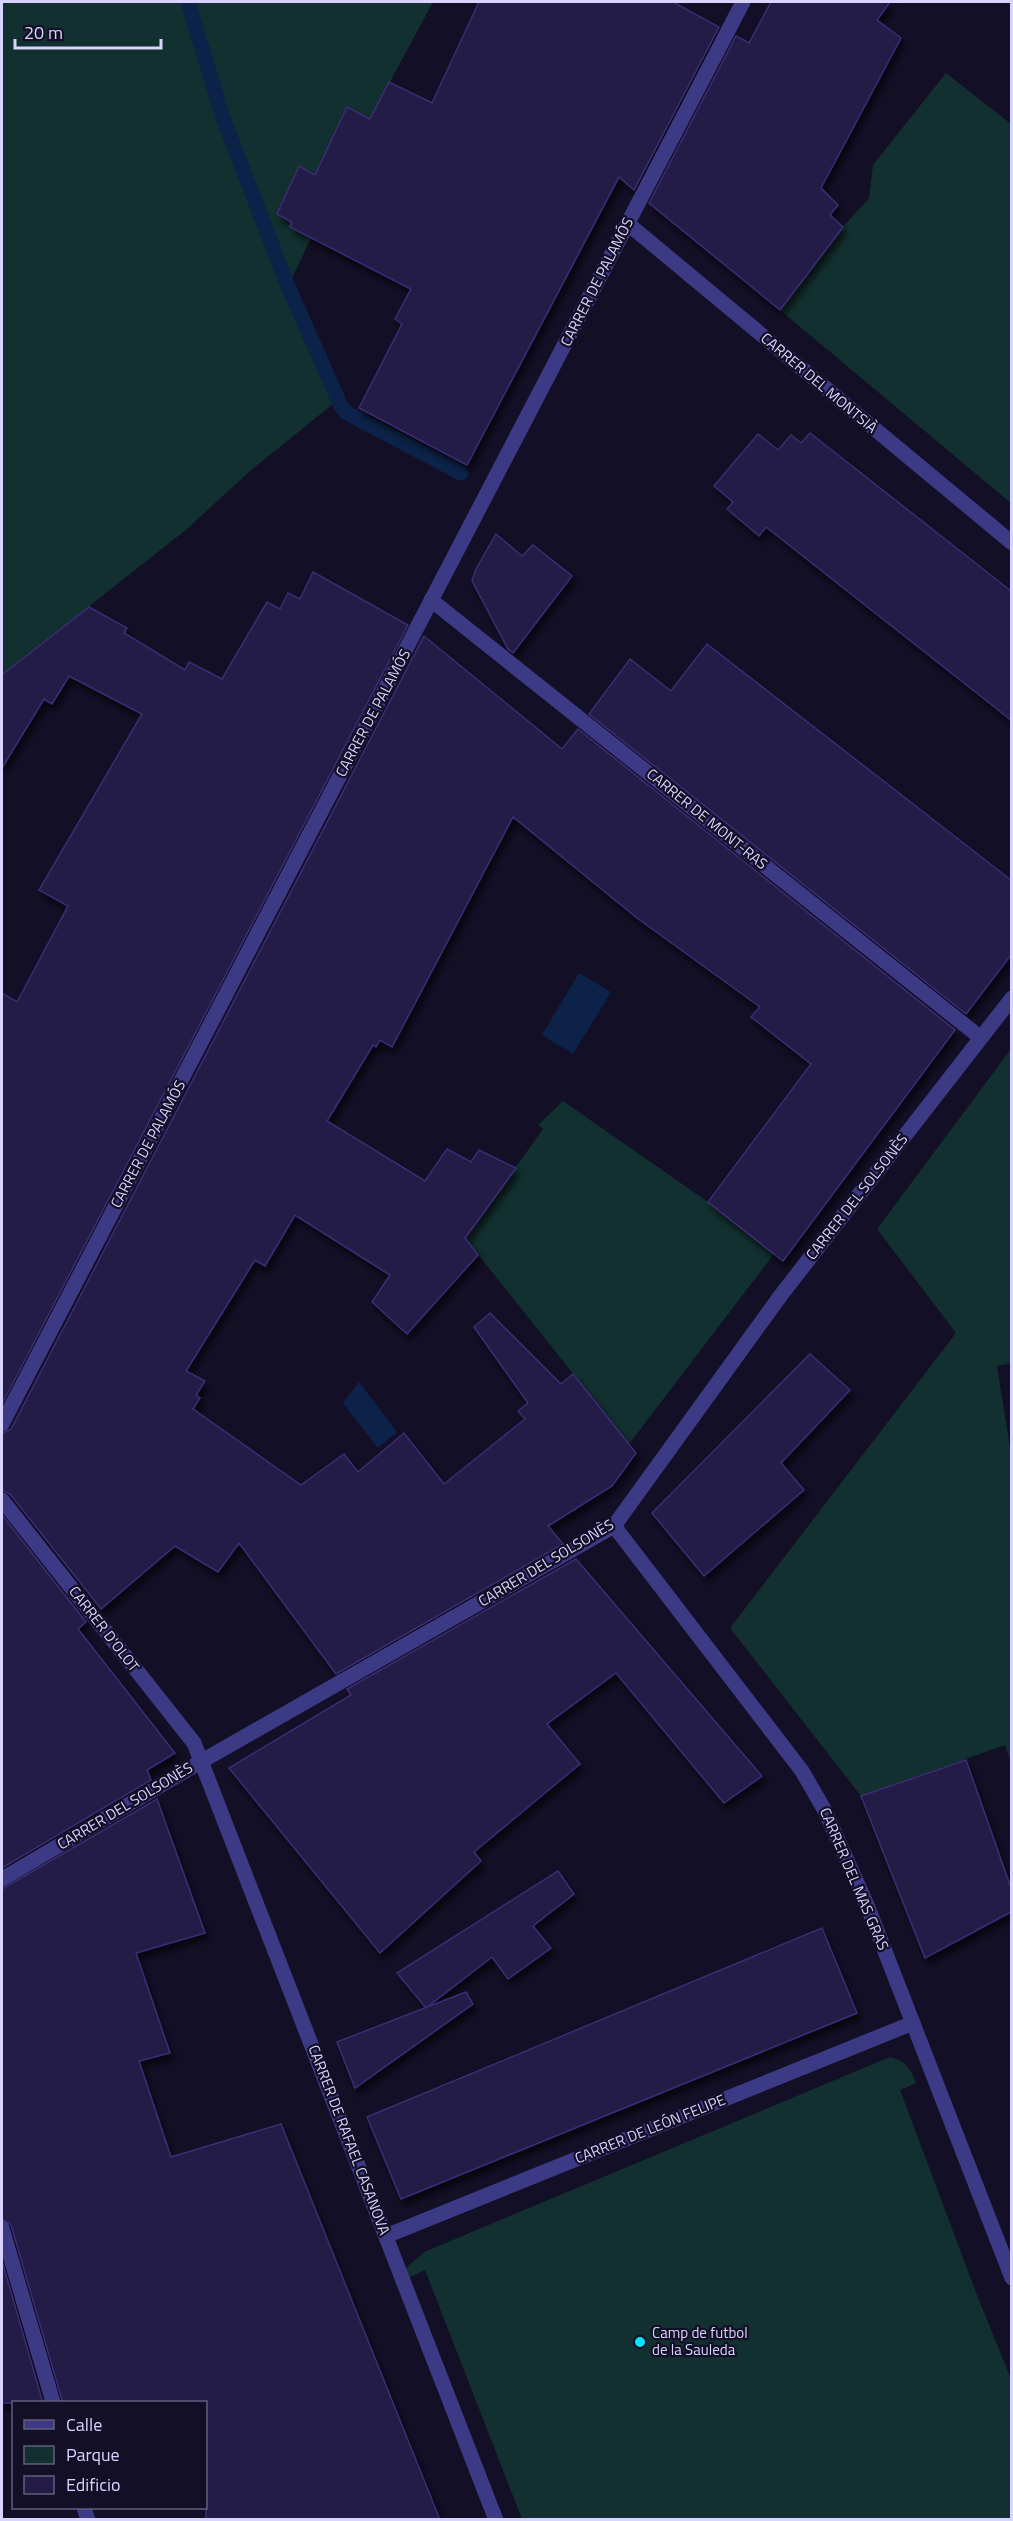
<svg xmlns="http://www.w3.org/2000/svg" width="1013" height="2521" font-family="'Titillium Web',sans-serif">
  <style>
    .green { fill: #12302f }
    .water { fill: #0c2248 }
    .lines { fill: none; stroke-linecap: round; stroke-linejoin: round }
    .stream { stroke: #0c2248; stroke-width: 15 }
    .building { fill: #241b47; stroke: #3b2d73; stroke-width: 1.5; filter: url(#shadow) }
    .minor { stroke: #3d3a85; stroke-width: 15 }
    .poi-dot { fill: #00e5ff; stroke: #130f26; stroke-width: 2 }
    .labels { text-anchor: middle; stroke-width: 4.5; stroke-linejoin: round; paint-order: stroke }
    .street-label { font-size: 15px; fill: #d9d4ff; stroke: #130f26 }
    .poi-label { font-size: 15px; fill: #d9d4ff; stroke: #130f26; text-anchor: start }
  </style>
  <defs>
    <filter id="shadow"><feDropShadow dx="3.5" dy="6" stdDeviation="3" flood-color="#0009"/></filter>
  </defs>
  <rect width="100%" height="100%" fill="#130f26"/>
  <!-- green -->
  <g class="green">
    <path d="M2 2H433L370 119 347 107 315 175 299 167 277 214 292 222 291 228 311 238 292 278 275 270 333 404 250 471 187 529 2 675Z"/>
    <path d="M946 73 1011 124V503L780 310 843 227 869 198 873 165Z"/>
    <path d="M1011 1049 1012 1363 997 1366 1012 1460 1011 1762 1005 1745 861 1796 730 1628 956 1333 877 1229Z"/>
    <path d="M563 1101 708 1202 774 1254 629 1444 465 1238 543 1129 538 1125Z"/>
    <path d="M890 2057C906 2061 911 2069 916 2083L900 2090 975 2290 1011 2379V2519H522L425 2270 404 2280 407 2267 424 2252Z"/>
  </g>
  <!-- water -->
  <g class="water">
    <path d="M579 973 611 992 573 1054 542 1035Z"/>
    <path d="M359 1382 397 1432 378 1448 343 1403Z"/>
  </g>
  <g class="lines">
    <!-- stream -->
    <path class="stream" d="M188 2 223 118 287 284 341 406 347 413 461 473"/>
  </g>
  <!-- building -->
  <g class="building">
    <path d="M479 2H673L719 27 634 190 619 177 467 465 359 408 402 324 395 319 411 289 290 227 292 222 277 214 299 166 315 175 347 107 370 119 389 82 432 103Z"/>
    <path d="M771 2H890L877 20 901 38 821 188 838 205 830 215 843 227 780 310 649 203 736 36 749 43Z"/>
    <path d="M810 433 1011 591V720L766 527 759 536 727 509 733 502 714 486 758 434 778 450 791 435 801 443Z"/>
    <path d="M496 534 522 556 533 545 572 576 513 653 508 649 472 581 476 569Z"/>
    <path d="M313 572 408 625 2 1404V993L17 1002 68 906 39 890 142 714 69 676 52 704 44 699 2 768V675L89 607 127 628 124 633 185 670 189 662 222 679 267 602 280 609 288 593 300 599Z"/>
    <path d="M424 636 562 749 578 729 955 1030 783 1261 708 1202 811 1064 751 1017 760 1007 637 918 513 817 392 1047 380 1040 376 1047 373 1045 327 1121 425 1181 447 1149 471 1162 479 1150 516 1168 465 1238 478 1255 407 1334 372 1302 390 1275 295 1215 265 1266 255 1260 186 1371 205 1381 196 1395 200 1398 193 1409 301 1485 344 1454 358 1472 404 1433 444 1484 525 1419 518 1411 528 1403 474 1327 490 1313 561 1384 573 1374 636 1453 612 1486 548 1526 563 1544 336 1674 239 1543 218 1572 175 1546 101 1609 10 1494 2 1490V1434L11 1429Z"/>
    <path d="M707 644 1011 880V955L966 1014 589 714 630 659 671 691Z"/>
    <path d="M810 1354 850 1390 781 1463 804 1490 704 1576 652 1513Z"/>
    <path d="M2 1515 86 1622 78 1629 175 1753 147 1770 151 1780 2 1868Z"/>
    <path d="M576 1559 762 1776 724 1803 616 1673 547 1724 580 1764 474 1852 481 1861 380 1953 229 1768 351 1695 347 1689Z"/>
    <path d="M966 1760 1011 1888V1912L925 1958 861 1796Z"/>
    <path d="M157 1799 205 1933 136 1953 170 2053 139 2061 171 2157 281 2124 440 2520H206V2403H63L11 2225 2 2219V1889Z"/>
    <path d="M558 1871 574 1894 533 1926 551 1948 508 1979 492 1957 426 2008 397 1973Z"/>
    <path d="M822 1928 857 2013 401 2199 367 2117Z"/>
    <path d="M466 1992 473 2004 355 2088 337 2042Z"/>
    <path d="M2 2261 43 2403H2Z"/>
  </g>
  <g class="lines">
    <!-- minor -->
    <g class="minor">
      <path d="M627 223 1012 543"/>
      <path d="M431 600 981 1038"/>
      <path d="M2 1424 743 2"/>
      <path d="M2 1500 194 1743 496 2520"/>
      <path d="M614 1526 802 1771 825 1811 867 1905 1012 2278"/>
      <path d="M2 1879 202 1761 614 1526 781 1295 1012 998"/>
      <path d="M2 2228 53 2402"/>
      <path d="M386 2236 913 2023"/>
      <path d="M84 2508 88 2520"/>
    </g>
  </g>
  <!-- markers -->
  <circle class="poi-dot" cx="640" cy="2342" r="6"/>
  <g class="labels">
    <!-- street labels -->
    <g class="street-label">
      <text transform="translate(597 282) rotate(-63)" y="5">CARRER DE PALAMÓS</text>
      <text transform="translate(819 383) rotate(40)" y="5">CARRER DEL MONTSIÀ</text>
      <text transform="translate(373 713) rotate(-62)" y="5">CARRER DE PALAMÓS</text>
      <text transform="translate(707 819) rotate(39)" y="5">CARRER DE MONT-RAS</text>
      <text transform="translate(148 1144) rotate(-62)" y="5">CARRER DE PALAMÓS</text>
      <text transform="translate(857 1197) rotate(-52)" y="5">CARRER DEL SOLSONÈS</text>
      <text transform="translate(546 1563) rotate(-31)" y="5">CARRER DEL SOLSONÈS</text>
      <text transform="translate(104 1629) rotate(52)" y="5">CARRER D'OLOT</text>
      <text transform="translate(125 1806) rotate(-31)" y="5">CARRER DEL SOLSONÈS</text>
      <text transform="translate(854 1879) rotate(67)" y="5">CARRER DEL MAS GRAS</text>
      <text transform="translate(650 2129) rotate(-22)" y="5">CARRER DE LEÓN FELIPE</text>
      <text transform="translate(349 2140) rotate(69)" y="5">CARRER DE RAFAEL CASANOVA</text>
    </g>
    <!-- poi labels -->
    <g class="poi-label">
      <text x="652" y="2338">Camp de futbol<tspan x="652" dy="17">de la Sauleda</tspan></text>
    </g>
  </g>
  <!-- border -->
  <rect width="1013" height="2521" fill="none" stroke="#d9d4ff" stroke-width="6"/>
  <!-- legend -->
  <rect x="12" y="2401" width="195" height="108" fill="#130f26" stroke="#625e7d" stroke-width="1.5"/>
  <rect x="24" y="2420" width="30" height="9" fill="#3d3a85" stroke="#625e7d" stroke-width="1.5"/>
  <text x="66" y="2431" font-size="18" fill="#d9d4ff">Calle</text>
  <rect x="24" y="2446" width="30" height="18" fill="#12302f" stroke="#625e7d" stroke-width="1.5"/>
  <text x="66" y="2461" font-size="18" fill="#d9d4ff">Parque</text>
  <rect x="24" y="2476" width="30" height="18" fill="#241b47" stroke="#625e7d" stroke-width="1.5"/>
  <text x="66" y="2491" font-size="18" fill="#d9d4ff">Edificio</text>
  <!-- scale -->
  <path d="M15 39v9h146v-9" fill="none" stroke="#d9d4ff" stroke-width="3"/>
  <text x="24" y="39" font-size="18" fill="#d9d4ff" stroke="#130f26" stroke-width="4.5" paint-order="stroke">20 m</text>
</svg>
